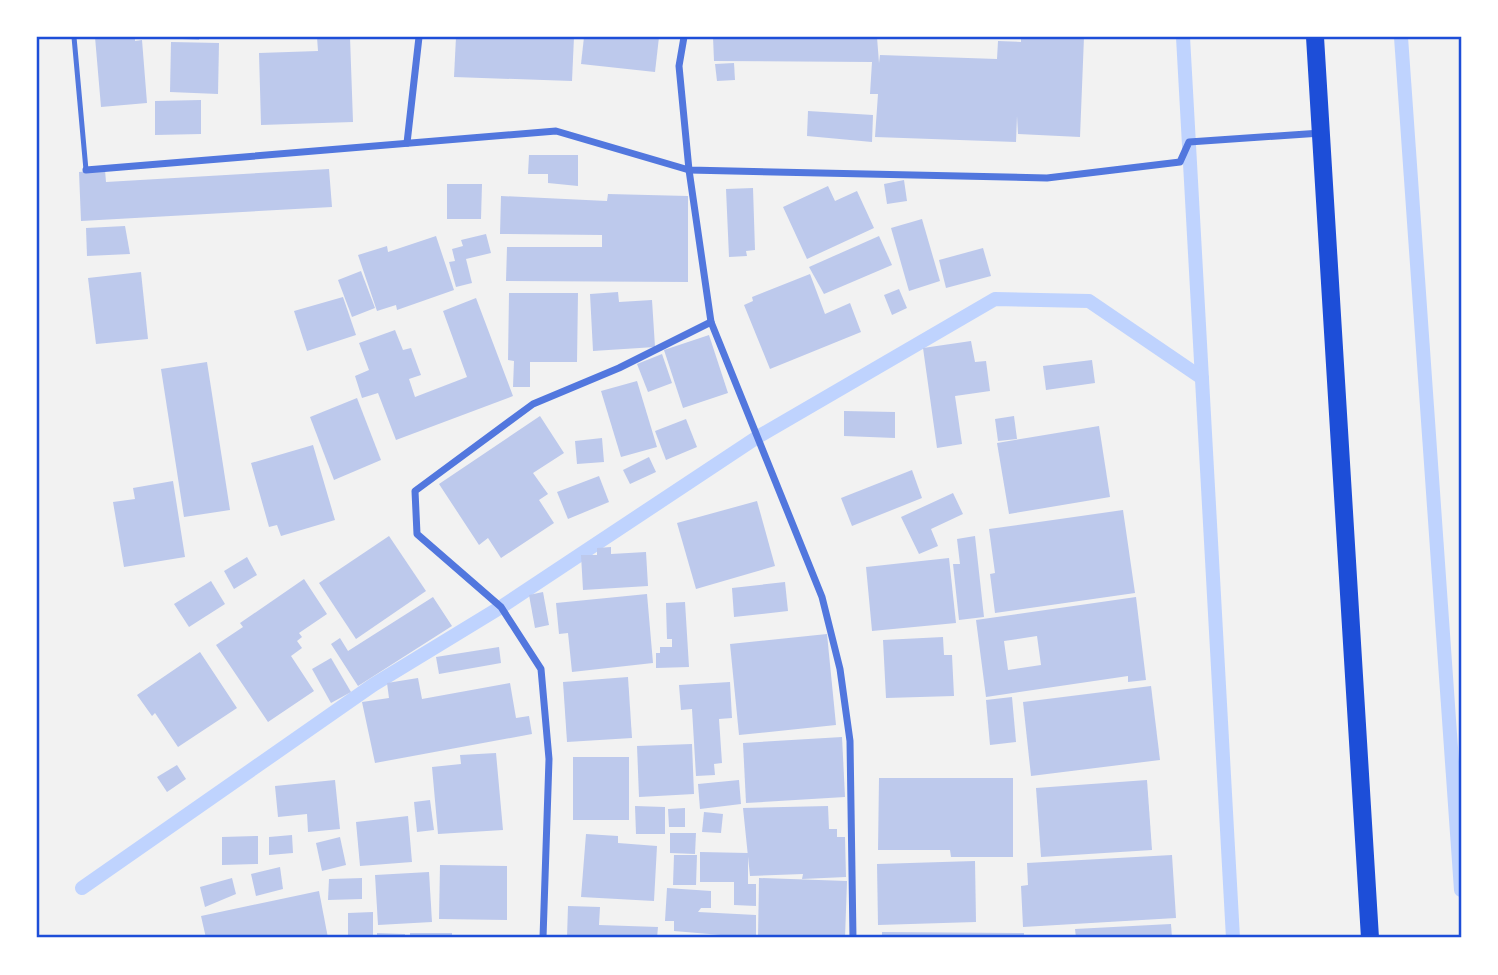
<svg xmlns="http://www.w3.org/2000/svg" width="1498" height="975" font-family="'Space Grotesk',sans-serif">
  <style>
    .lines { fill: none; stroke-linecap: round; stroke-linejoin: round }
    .stream { stroke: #bfd3fe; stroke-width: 14 }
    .building { fill: #bdc9ec; fill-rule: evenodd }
    .service { stroke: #5277de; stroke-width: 5 }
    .minor { stroke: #5277de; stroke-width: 7 }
    .primary { stroke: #1d4ed8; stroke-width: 18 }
    .neatline { fill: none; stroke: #1d4ed8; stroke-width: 2.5 }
  </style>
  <rect width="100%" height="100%" fill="#f2f2f2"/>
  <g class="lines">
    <!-- stream -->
    <g class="stream">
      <path d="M1183 37 1233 938"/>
      <path d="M1401 37 1461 890"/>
      <path d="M82 888 373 685 501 607 756 438 995 299 1089 301 1202 378"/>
    </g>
  </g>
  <!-- building -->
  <g class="building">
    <path d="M95 37H135V41L142 40 147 103 101 107Z"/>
    <path d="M149 37H200L199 40Z"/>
    <path d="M317 37H350L353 122 261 125 259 53 318 51Z"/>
    <path d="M456 37H574L572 81 454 77Z"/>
    <path d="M584 37H659L655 72 581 64Z"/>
    <path d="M713 37H877L879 63 880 55 997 59 998 41 1021 42V37H1084L1080 137 1018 134 1017 116 1016 142 875 137 878 94H870L872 62 714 61Z"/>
    <path d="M171 42 219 43 218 94 170 92Z"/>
    <path d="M734 63 735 80 717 81 715 64Z"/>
    <path d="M201 100V134L155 135V101Z"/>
    <path d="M808 111 873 115 872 142 807 136Z"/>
    <path d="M529 155H578V186L548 183V174H528Z"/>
    <path d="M329 169 332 207 81 221 79 172 105 170 106 182Z"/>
    <path d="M904 180 907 201 887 204 884 184Z"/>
    <path d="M447 184H482L481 219H447Z"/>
    <path d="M828 186 835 201 857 191 874 228 807 259 783 207Z"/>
    <path d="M753 188 755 250 746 251 747 256 729 257 726 189Z"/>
    <path d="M608 194 688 196V282L506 281 507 247H602V235L500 234 501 196 607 201Z"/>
    <path d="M922 219 940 281 909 291 891 228Z"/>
    <path d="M125 226 130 254 87 256 86 228Z"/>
    <path d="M486 234 491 253 466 259 472 283 456 287 449 262 455 261 452 249 463 246 461 240Z"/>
    <path d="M436 236 454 290 397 310 396 305 377 311 358 255 387 246 388 252Z"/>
    <path d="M879 236 892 265 824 294 809 267Z"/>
    <path d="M983 248 991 276 946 288 939 260Z"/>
    <path d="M361 271 375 308 352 317 338 280Z"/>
    <path d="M141 272 148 339 96 344 88 278Z"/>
    <path d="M810 274 825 314 850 303 861 332 770 369 744 305 753 301 752 297Z"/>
    <path d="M899 289 907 308 892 315 884 295Z"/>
    <path d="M618 292 619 302 652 300 655 347 593 351 590 294Z"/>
    <path d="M509 293H578L577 362H530V387H513L514 361 508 360Z"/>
    <path d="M343 297 356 335 307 351 294 311Z"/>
    <path d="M476 298 513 396 396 440 378 393 362 398 355 376 369 370 359 343 395 330 403 350 411 348 421 375 409 379 415 397 467 377 443 311Z"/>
    <path d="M709 335 728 393 683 408 664 350Z"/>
    <path d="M971 341 975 362 986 361 990 391 955 396 962 444 937 448 923 348Z"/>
    <path d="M662 354 672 383 648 392 637 364Z"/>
    <path d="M1092 360 1095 383 1046 390 1043 366Z"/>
    <path d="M207 362 230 510 184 517 161 369Z"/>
    <path d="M637 381 657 447 621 457 601 391Z"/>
    <path d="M357 398 381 460 334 480 310 417Z"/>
    <path d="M844 411 895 412V438L844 436Z"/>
    <path d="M540 416 564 453 533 473 548 494 539 500 554 523 501 558 488 538 479 545 439 484Z"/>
    <path d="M1014 416 1017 439 998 441 995 419Z"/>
    <path d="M686 419 697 447 666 460 655 431Z"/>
    <path d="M1099 426 1110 497 1009 514 997 443Z"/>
    <path d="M602 438 604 462 577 464 575 441Z"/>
    <path d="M313 445 335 520 281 536 277 525 269 527 251 463Z"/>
    <path d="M649 457 656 472 630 484 623 470Z"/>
    <path d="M912 470 922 498 852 526 841 498Z"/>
    <path d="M599 476 609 502 568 519 557 492Z"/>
    <path d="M173 481 185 557 124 567 113 502 135 499 133 488Z"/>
    <path d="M953 493 963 514 931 529 938 546 919 554 901 517Z"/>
    <path d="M757 501 775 566 696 589 677 523Z"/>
    <path d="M1123 510 1135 593 995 613 990 574 995 573 989 529Z"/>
    <path d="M389 536 426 591 356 639 319 583Z"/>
    <path d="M975 536 984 617 959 620 953 564H960L957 539Z"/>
    <path d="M611 547V554L646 552 648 586 583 590 581 555H597V548Z"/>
    <path d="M247 557 257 575 234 589 224 571Z"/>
    <path d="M949 558 956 623 872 631 866 567Z"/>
    <path d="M304 579 327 614 299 633 302 637 297 641 302 648 291 656 314 691 268 722 216 645 243 627 240 623Z"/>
    <path d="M211 581 225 604 189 627 174 604Z"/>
    <path d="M785 582 788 611 734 617 732 588Z"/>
    <path d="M543 592 549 625 535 628 529 595Z"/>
    <path d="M647 594 653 663 572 672 568 633 559 634 556 603Z"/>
    <path d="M433 597 452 626 358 686 331 644 340 638 348 651Z"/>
    <path d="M1136 597 1146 680 1128 682V676L986 697 976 620ZM1037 636 1041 665 1008 670 1004 641Z"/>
    <path d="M685 602 689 667 656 668V653H660V647H672V639H667L666 603Z"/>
    <path d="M827 634 836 725 739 735 730 644Z"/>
    <path d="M943 637 944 655H952L954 696 886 698 883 640Z"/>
    <path d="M499 647 501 663 439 674 436 657Z"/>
    <path d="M200 652 237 708 178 747 155 713 152 716 137 695Z"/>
    <path d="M331 658 351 692 331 703 312 669Z"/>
    <path d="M628 677 632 738 567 742 563 682Z"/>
    <path d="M418 678 422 699 510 683 516 718 529 716 532 734 375 763 362 702 389 698 387 683Z"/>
    <path d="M730 682 732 718 719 719 722 763 714 764 715 775 696 776 692 709 681 710 679 685Z"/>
    <path d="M1151 686 1160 760 1031 776 1023 702Z"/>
    <path d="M1012 697 1016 742 990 745 986 700Z"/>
    <path d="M842 737 845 797 746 803 743 743Z"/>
    <path d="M692 744 694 794 639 797 637 746Z"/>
    <path d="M496 753 503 830 438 834 432 767 461 764 460 755Z"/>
    <rect x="573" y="757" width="56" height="63"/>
    <path d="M177 765 186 779 167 792 157 777Z"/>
    <path d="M879 778H1013V857H951L950 850H878Z"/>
    <path d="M335 780 340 829 308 832 307 814 278 817 275 786Z"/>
    <path d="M739 780 741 804 700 809 698 784Z"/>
    <path d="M1147 780 1152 850 1041 857 1036 788Z"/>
    <path d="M430 800 434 830 417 832 414 802Z"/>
    <path d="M635 806 665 807V834H636Z"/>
    <path d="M828 806 829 829H837V837H845L846 877 802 879 803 874 750 876 743 808Z"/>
    <path d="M685 808V827H669L668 809Z"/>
    <path d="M704 812 723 814 721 833 702 832Z"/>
    <path d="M408 816 412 862 360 866 356 822Z"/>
    <path d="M670 833H696L695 854 670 853Z"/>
    <path d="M586 834 618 836V843L657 846 654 901 581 897Z"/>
    <path d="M292 835 293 853 269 855V837Z"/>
    <path d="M258 836V864L222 865V837Z"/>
    <path d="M340 837 346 865 322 871 316 843Z"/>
    <path d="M700 852 748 853V884H756V906L734 905V882H700Z"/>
    <path d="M674 855H697L696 885H673Z"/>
    <path d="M1172 855 1176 918 1023 927 1021 886 1028 885 1027 863Z"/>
    <path d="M975 861 976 922 878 925 877 864Z"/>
    <path d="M440 865 507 866V920L439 919Z"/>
    <path d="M280 867 283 889 256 896 251 874Z"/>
    <path d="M429 872 432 922 378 925 375 875Z"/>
    <path d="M232 878 236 894 205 907 200 887Z"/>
    <path d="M362 878V899L328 900 329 879Z"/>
    <path d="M759 878 847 881 845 938H758Z"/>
    <path d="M667 888 711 891V908H701L698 912 756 915V938L674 931V921H665Z"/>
    <path d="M319 891 328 938H206L201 916Z"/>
    <path d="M568 906 600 907 599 925 658 927 657 938H567Z"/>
    <path d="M373 912V938H348V913Z"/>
    <path d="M1171 924 1172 938H1076L1075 929Z"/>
    <path d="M882 932 1024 933V938H882Z"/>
    <path d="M377 933 405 934V938H377Z"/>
    <rect x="410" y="933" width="42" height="5"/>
  </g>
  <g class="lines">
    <!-- service -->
    <path class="service" d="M74 37 86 170"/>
    <!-- minor -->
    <g class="minor">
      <path d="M684 37 679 66 689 170 711 322 822 597 840 669 850 741 853 938"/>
      <path d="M407 143 419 37"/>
      <path d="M86 170 556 131 689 170 1047 178 1180 162 1189 142 1321 133"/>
      <path d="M543 938 549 759 541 669 501 607 417 534 415 491 533 404 619 368 711 322"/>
    </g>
    <!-- primary -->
    <path class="primary" d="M1315 37 1370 938"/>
  </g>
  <!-- border -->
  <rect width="1498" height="975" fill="none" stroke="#ffffff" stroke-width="77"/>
  <rect x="38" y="38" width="1422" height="898" class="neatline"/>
</svg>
